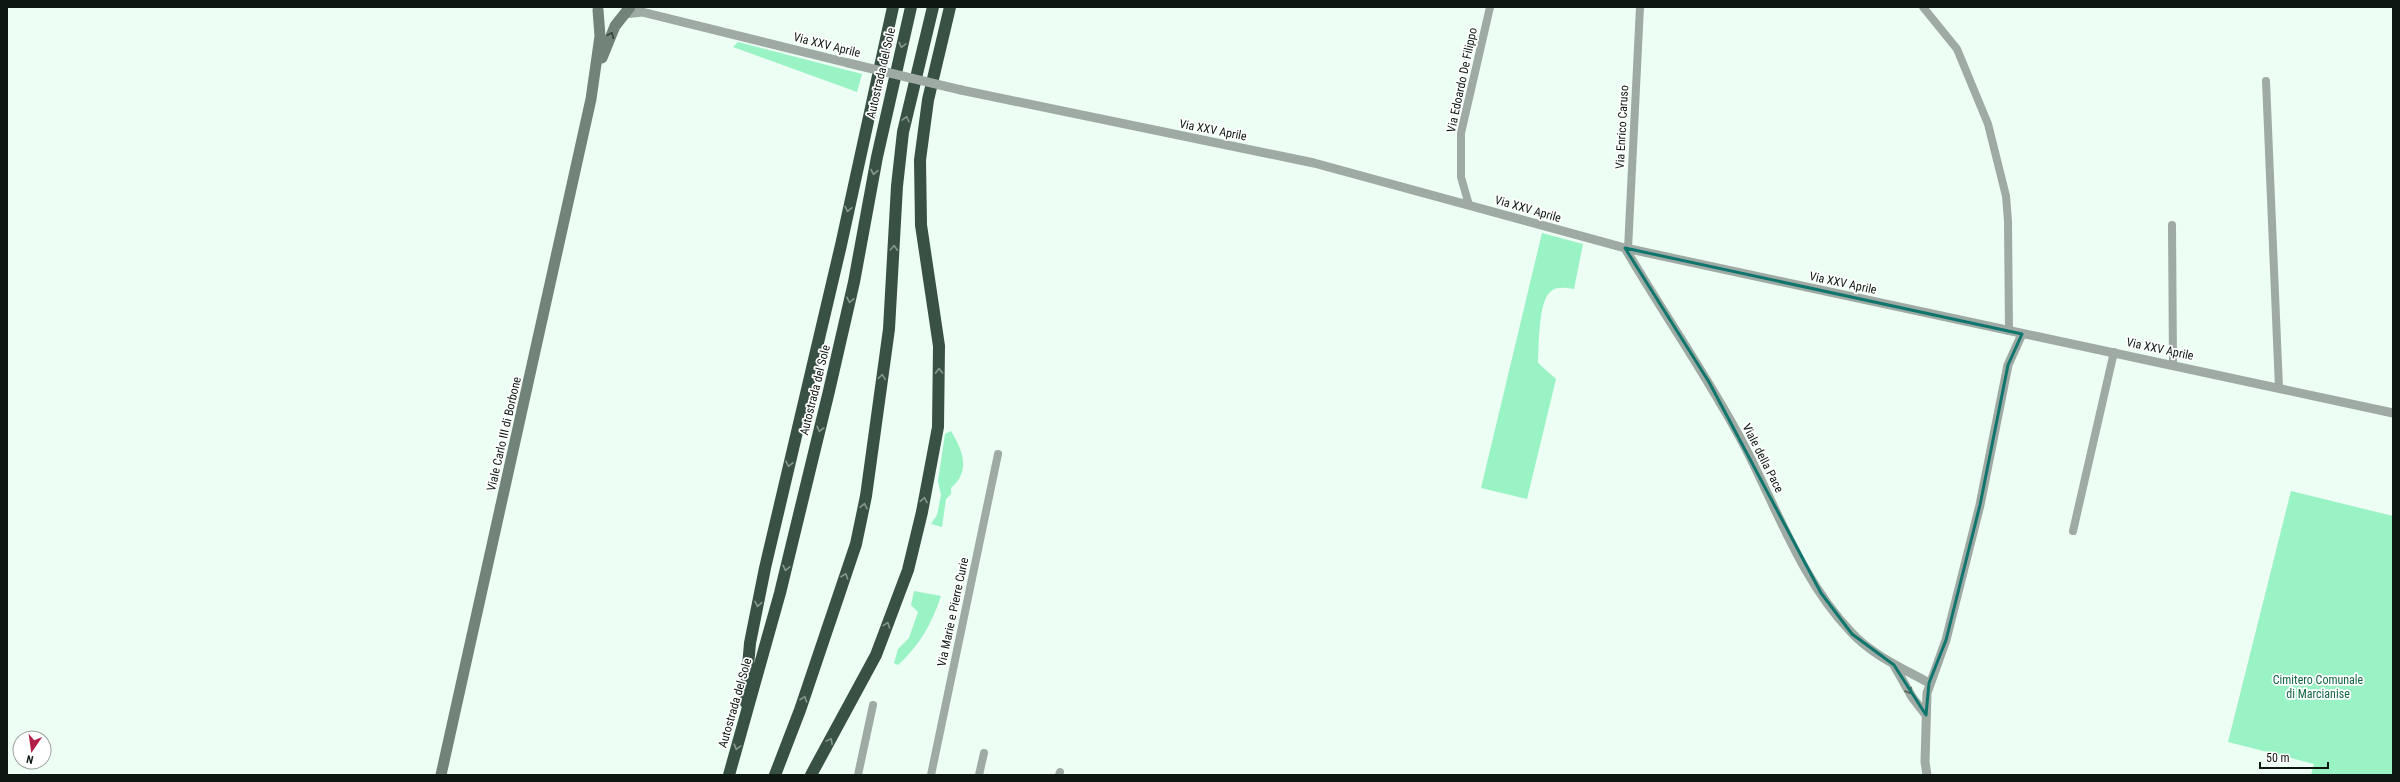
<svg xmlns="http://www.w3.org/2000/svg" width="2400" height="782" font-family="'Roboto Condensed',sans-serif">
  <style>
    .green { fill: #99f3c5 }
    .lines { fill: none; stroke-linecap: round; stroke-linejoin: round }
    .minor { stroke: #9eaaa3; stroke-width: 8 }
    .tertiary { stroke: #9eaaa3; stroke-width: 9 }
    .secondary { stroke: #728479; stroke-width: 11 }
    .motorway { stroke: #385144; stroke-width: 12 }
    .tertiary-bridge { stroke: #9eaaa3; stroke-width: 9 }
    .oneway { stroke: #35433b }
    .oneway2 { stroke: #88978f }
    .oneway3 { stroke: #56615a }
    .marked { fill: none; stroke: #0f766e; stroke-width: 3; stroke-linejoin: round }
    .labels { text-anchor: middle; stroke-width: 3.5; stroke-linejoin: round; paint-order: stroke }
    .street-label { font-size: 12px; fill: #0d1812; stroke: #fff }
    .park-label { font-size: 12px; fill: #136544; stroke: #fff }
  </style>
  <rect width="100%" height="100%" fill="#edfef4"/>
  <!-- green -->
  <g class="green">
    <path d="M738 42 862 74 857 92 733 47Z"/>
    <path d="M1542 233 1583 244 1574 289C1566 288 1556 286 1550 292 1538 303 1539 347 1538 363L1556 379 1527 499 1481 488Z"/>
    <path d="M951 431C963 451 971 471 951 488V494L946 499 942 527 931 524 937 515 941 495 938 481 945 434Z"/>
    <path d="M2291 491 2393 516V775H2311L2314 764 2228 742Z"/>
    <path d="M914 591 941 596C932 623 920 645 898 665L894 663 898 649 909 638 918 612 911 605Z"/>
  </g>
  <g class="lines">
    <!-- minor -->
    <g class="minor">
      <path d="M1923 7 1957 49 1988 124 2006 196 2008 221 2009 331"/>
      <path d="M2266 81 2279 388"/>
      <path d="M1469 205 1461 177V133L1490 7"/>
      <path d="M2172 225 2173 365"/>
      <path d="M1628 249 1640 7"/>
      <path d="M2073 531 2114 352"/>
      <path d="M858 775 873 705"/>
      <path d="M931 775 998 454"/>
      <path d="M979 775 984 753"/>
      <path d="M1059 775 1060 772"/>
    </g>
    <!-- tertiary -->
    <g class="tertiary">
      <path d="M624 14 642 12 848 63"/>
      <path d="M961 90 1314 163 1625 248 2393 413"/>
      <path d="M1625 248C1664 315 1709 378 1745 447 1777 509 1802 581 1851 632 1872 655 1902 668 1929 683"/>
      <path d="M1894 665 1912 697 1926 715"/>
      <path d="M1927 775 1925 762 1927 693 1946 640 1980 505 2008 365 2022 334"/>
    </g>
    <!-- secondary -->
    <g class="secondary">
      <path d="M602 58 615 26 630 7"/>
      <path d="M441 775 591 99 600 36 598 10"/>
    </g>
    <!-- motorway -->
    <g class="motorway">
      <path d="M745 702 750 643 765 568 841 245 893 7"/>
      <path d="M729 775 780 593 829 391 854 282 877 157 911 7"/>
      <path d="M775 775 800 710 856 544 866 496 889 329 897 186 903 132 933 7"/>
      <path d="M811 775 876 655 908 570 922 512 938 427 939 346 921 225 920 160 928 100 950 7"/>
    </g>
    <!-- tertiary-bridge -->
    <path class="tertiary-bridge" d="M848 63 961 90"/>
  </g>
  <!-- one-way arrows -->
  <defs><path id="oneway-chevron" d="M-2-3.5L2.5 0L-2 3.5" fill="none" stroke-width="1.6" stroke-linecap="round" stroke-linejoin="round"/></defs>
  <use class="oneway" href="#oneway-chevron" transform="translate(611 35) rotate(-66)"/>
  <g class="oneway2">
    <use href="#oneway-chevron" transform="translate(902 45) rotate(104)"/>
    <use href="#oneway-chevron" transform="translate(906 119) rotate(-76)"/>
    <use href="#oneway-chevron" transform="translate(874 172) rotate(101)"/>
    <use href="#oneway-chevron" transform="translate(848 209) rotate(102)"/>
    <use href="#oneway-chevron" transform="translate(894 248) rotate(-87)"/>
    <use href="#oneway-chevron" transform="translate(850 300) rotate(102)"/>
    <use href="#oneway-chevron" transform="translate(939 371) rotate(-91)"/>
    <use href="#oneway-chevron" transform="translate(882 377) rotate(-82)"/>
    <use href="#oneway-chevron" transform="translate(820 429) rotate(104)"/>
    <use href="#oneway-chevron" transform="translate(789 464) rotate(102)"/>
    <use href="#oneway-chevron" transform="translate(924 500) rotate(-79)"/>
    <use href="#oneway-chevron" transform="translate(864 506) rotate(-78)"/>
    <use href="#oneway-chevron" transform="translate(786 568) rotate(103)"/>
    <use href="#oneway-chevron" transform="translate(845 576) rotate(-71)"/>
    <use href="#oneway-chevron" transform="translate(758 604) rotate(101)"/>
    <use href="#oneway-chevron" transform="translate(887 625) rotate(-70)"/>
    <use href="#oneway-chevron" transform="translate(804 699) rotate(-71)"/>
    <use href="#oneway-chevron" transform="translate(830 741) rotate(-62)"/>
    <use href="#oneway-chevron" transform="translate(737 747) rotate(105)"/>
  </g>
  <use class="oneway3" href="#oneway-chevron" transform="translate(1909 691) rotate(60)"/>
  <!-- marked area -->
  <path class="marked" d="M1625 248 2022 334 2008 365 1980 505 1946 640 1929 683 1926 715 1894 665 1852 634 1821 593 1709 382Z"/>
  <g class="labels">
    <!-- street labels -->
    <g class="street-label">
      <text transform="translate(827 45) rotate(14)" y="4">Via XXV Aprile</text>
      <text transform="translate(881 73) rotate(-77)" y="4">Autostrada del Sole</text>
      <text transform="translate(1462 80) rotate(-78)" y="4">Via Edoardo De Filippo</text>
      <text transform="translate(1622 127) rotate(-87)" y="4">Via Enrico Caruso</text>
      <text transform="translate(1213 130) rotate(11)" y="4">Via XXV Aprile</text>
      <text transform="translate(1528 209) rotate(16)" y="4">Via XXV Aprile</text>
      <text transform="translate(1843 283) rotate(12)" y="4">Via XXV Aprile</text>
      <text transform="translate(2160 349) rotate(12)" y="4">Via XXV Aprile</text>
      <text transform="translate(815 390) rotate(-76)" y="4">Autostrada del Sole</text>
      <text transform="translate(504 434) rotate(-77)" y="4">Viale Carlo III di Borbone</text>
      <text transform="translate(1763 458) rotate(63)" y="4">Viale della Pace</text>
      <text transform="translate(953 612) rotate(-78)" y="4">Via Marie e Pierre Curie</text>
      <text transform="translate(735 703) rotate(-74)" y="4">Autostrada del Sole</text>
    </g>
    <!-- park labels -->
    <g class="park-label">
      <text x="2318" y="684">Cimitero Comunale<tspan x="2318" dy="14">di Marcianise</tspan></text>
    </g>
  </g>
  <!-- border -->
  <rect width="2400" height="782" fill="none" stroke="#0d1812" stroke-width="16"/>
  <!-- north arrow -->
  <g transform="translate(32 750) rotate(193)"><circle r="19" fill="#ffffff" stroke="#9ea3a0"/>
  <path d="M0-3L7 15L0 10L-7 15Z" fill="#b11e47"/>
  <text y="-6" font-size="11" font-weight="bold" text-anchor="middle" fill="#0d1812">N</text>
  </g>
  <!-- scale -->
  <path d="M2260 762v6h68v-6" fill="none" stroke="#0d1812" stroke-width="2"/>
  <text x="2266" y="762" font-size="12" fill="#0d1812" stroke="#ffffff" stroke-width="3" paint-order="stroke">50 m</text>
</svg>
